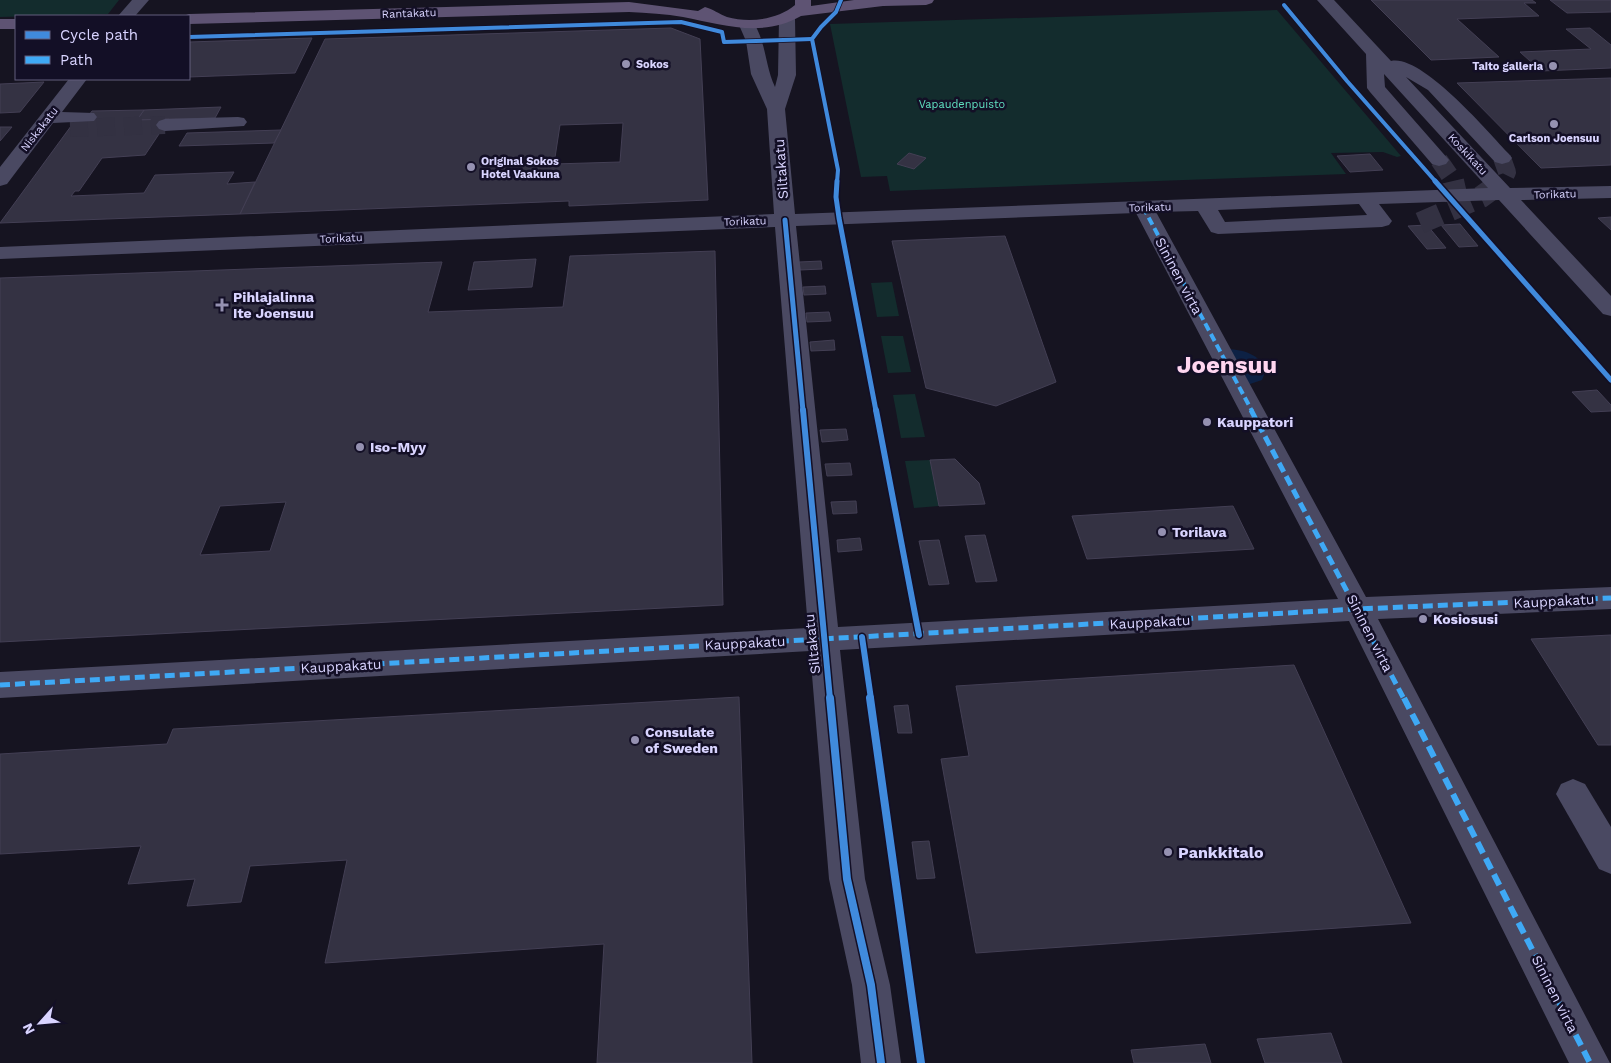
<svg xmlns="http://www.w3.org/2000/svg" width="1611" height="1063" font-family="'Work Sans',sans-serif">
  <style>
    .green { fill: #132c2d }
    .water { fill: #0d2144 }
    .building { fill: #343243; stroke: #433f54; fill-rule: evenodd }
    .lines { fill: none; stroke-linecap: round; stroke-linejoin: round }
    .minor-tunnel-far1 { stroke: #333142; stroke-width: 18; stroke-dasharray: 18 9; stroke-linecap: butt }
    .minor-tunnel { stroke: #333142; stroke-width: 22; stroke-dasharray: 22 11; stroke-linecap: butt }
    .minor { fill: #4a4962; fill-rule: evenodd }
    .major { fill: #5e5373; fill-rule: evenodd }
    .quiet-far2 { stroke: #3fa9f5; stroke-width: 4; stroke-dasharray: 8 4; stroke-linecap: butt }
    .quiet-far1 { stroke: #3fa9f5; stroke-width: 5; stroke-dasharray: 10 5; stroke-linecap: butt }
    .quiet { stroke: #3fa9f5; stroke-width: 6; stroke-dasharray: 12 6; stroke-linecap: butt }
    .cycleway-far3-casing { stroke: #130f26; stroke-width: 5.5 }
    .cycleway-far2-casing { stroke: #130f26; stroke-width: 8 }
    .cycleway-far1-casing { stroke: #130f26; stroke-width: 9 }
    .cycleway-casing { stroke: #130f26; stroke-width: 11 }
    .cycleway-far3 { stroke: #408adc; stroke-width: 4 }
    .cycleway-far2 { stroke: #408adc; stroke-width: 5 }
    .cycleway-far1 { stroke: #408adc; stroke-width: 6 }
    .cycleway { stroke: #408adc; stroke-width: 8 }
    .poi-dot { fill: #9591b1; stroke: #130f26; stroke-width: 2 }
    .labels { text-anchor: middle; stroke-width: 5; stroke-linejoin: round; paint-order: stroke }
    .far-street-label { font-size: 11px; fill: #d9d4ff; stroke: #130f26 }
    .far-poi-label { font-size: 11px; font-weight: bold; fill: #d9d4ff; stroke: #130f26; text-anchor: start }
    .far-park-label { font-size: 11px; fill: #5fe0c0; stroke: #130f26 }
    .street-label { font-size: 14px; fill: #d9d4ff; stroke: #130f26 }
    .poi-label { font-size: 14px; font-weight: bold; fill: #d9d4ff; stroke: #130f26; text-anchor: start }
    .near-poi-label { font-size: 16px; font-weight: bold; fill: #d9d4ff; stroke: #130f26; text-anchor: start }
    .town-label { font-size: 24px; font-weight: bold; fill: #ffd6f0; stroke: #130f26 }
  </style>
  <rect width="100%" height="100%" fill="#161421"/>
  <!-- green -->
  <g class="green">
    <path d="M0 0H119L108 14 0 17Z"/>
    <path d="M1277 10 1401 156 1397 157 1383 152 1331 153 1346 174 890 191 887 176 861 177 830 24Z"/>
    <path d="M892 282 899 316 877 317 871 283Z"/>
    <path d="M881 336H903L911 372 888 373Z"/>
    <path d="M915 394 925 437 901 438 893 395Z"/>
    <path d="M930 460 939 506 914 508 905 461Z"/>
  </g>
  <!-- water -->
  <path class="water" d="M1228 349C1244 350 1259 354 1266 370L1262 380 1247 385Z"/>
  <!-- building -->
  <g class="building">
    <path d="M1371 0H1532L1536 3H1524L1539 16 1457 19 1499 57 1431 60Z"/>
    <path d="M1550 0H1611V12L1567 13Z"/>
    <path d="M671 28 700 39 708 200 569 206V201L240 214 325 39ZM623 123 620 162 554 164 560 125Z"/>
    <path d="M1590 28 1611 45V68L1541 71 1520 52 1591 49 1566 29Z"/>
    <path d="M312 38 295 73 189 77V42Z"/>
    <path d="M1611 78V165L1541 168 1457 83Z"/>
    <path d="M44 82 20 112 0 113V84Z"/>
    <path d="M221 107 215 118 137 120 144 110Z"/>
    <path d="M144 110 137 120 169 119 145 155 102 158 79 191H75L71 196 144 193 155 175 234 172 227 184 255 182 240 214 0 223 74 122H84L92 111Z"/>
    <path d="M0 127H12L0 141Z"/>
    <path d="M281 130 274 143 179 146 187 133Z"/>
    <path d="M909 153 926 158 914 169 897 164Z"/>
    <path d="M1370 154 1383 170 1350 172 1337 156Z"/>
    <path d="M1611 217V230L1598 218Z"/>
    <path d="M1460 224 1478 246 1459 247 1441 225Z"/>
    <path d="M1427 225 1446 248 1427 249 1408 226Z"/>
    <path d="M1005 236 1056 382 996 406 926 388 892 241Z"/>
    <path d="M715 251 723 605 0 642V278L442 262 428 312 563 307 570 256ZM286 502 270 551 200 555 220 506Z"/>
    <path d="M536 259 532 287 468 290 474 262Z"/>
    <path d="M821 261 822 269 800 270 799 262Z"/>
    <path d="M825 286 826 294 804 295 803 287Z"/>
    <path d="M829 312 831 321 807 322 806 313Z"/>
    <path d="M834 340 835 350 811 351 810 342Z"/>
    <path d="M1597 390 1611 405V411L1591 412 1572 392Z"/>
    <path d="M846 429 848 440 822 442 820 430Z"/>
    <path d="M955 459 979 483 985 504 939 506 930 460Z"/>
    <path d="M850 463 852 475 827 476 825 464Z"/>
    <path d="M856 501 857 513 833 514 831 502Z"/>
    <path d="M1233 506 1254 549 1087 559 1072 516Z"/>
    <path d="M985 535 997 581 976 582 965 536Z"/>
    <path d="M860 538 862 550 838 552 837 540Z"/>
    <path d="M939 540 949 584 929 585 919 541Z"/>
    <path d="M1611 635V745H1598L1531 639Z"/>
    <path d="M1294 665 1411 923 976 953 941 759 969 756 956 686Z"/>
    <path d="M739 697 752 1063H597L604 944 325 963 347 860 250 866 241 902 187 906 195 879 128 884 141 846 0 854V754L167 744 173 729Z"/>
    <path d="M908 705 912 733H898L894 706Z"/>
    <path d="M929 841 935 878 917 879 912 842Z"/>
    <path d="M1331 1033 1342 1063H1265L1257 1039Z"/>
    <path d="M1205 1044 1211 1063H1134L1131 1050Z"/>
  </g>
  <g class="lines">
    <!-- minor-tunnel-far1 -->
    <g class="minor-tunnel-far1">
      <path d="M70 128 165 125"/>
      <path d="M1502 158 1507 172 1502 182"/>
      <path d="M1439 160 1454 182"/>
    </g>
    <!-- minor-tunnel -->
    <g class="minor-tunnel">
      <path d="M1453 181 1456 194 1455 209"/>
      <path d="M1420 223 1481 197 1503 181"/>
    </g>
    <!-- minor -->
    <g class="minor">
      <path d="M132 0H149L135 16H118Z"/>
      <path d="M1317 0H1334L1391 61C1422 54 1488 132 1509 154L1512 158 1509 162 1502 164 1495 162 1428 90 1406 77 1510 188 1611 186V198L1521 200 1611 296V316L1603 314 1499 200 1379 204 1392 221 1389 225 1382 227 1218 234 1211 232 1198 211 1156 212 1366 597 1611 587V609L1378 619 1610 1063H1569L1349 621 840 650 865 879 890 985 901 1063H861L852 985 829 879 810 651 0 698V672L808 628 775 227 0 259V247L774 214 767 109 751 74 746 41 739 25 741 22H753C766 41 765 66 775 87L778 75 779 19 781 16H793L795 19 796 75 785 109 795 214 1488 188 1384 74 1385 87 1449 160 1446 164 1439 166 1432 164 1370 92 1367 88 1366 54ZM1359 204 1367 215 1225 222 1218 210ZM1136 213 1338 599 838 627 796 226Z"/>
      <path d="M69 79H87L62 112 94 113 97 117 94 121 53 123 7 184 0 186V167Z"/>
      <path d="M238 117 244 118 247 122 244 126 165 131 159 129 156 125 159 121 165 119Z"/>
      <path d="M1573 779 1585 784 1611 827V874L1599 869 1556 794 1561 784Z"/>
    </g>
    <!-- major -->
    <g class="major">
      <path d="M795 0H811V6L854 0H934L932 3 926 5 883 6 801 16C763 38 723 25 683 17 666 14 647 13 629 12L189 24V16H183L189 14 629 2 698 11 705 7C713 9 719 14 727 17 749 23 777 20 795 5Z"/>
      <rect x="0" y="19" width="16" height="10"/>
    </g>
    <!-- quiet-far2 -->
    <path class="quiet-far2" d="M1143 207 1252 411"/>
    <!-- quiet-far1 -->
    <g class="quiet-far1">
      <path d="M1251 410 1404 699"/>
      <path d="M0 685 1358 609 1611 598"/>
    </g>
    <!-- quiet -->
    <path class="quiet" d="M1404 698 1590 1063"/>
    <defs>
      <g id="cycleway-far3">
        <path d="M1284 5 1347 81 1436 182"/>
        <path d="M189 37 681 22 722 32 724 42 812 39"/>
        <path d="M837 182 838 170 812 39 821 27 836 12 841 0"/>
      </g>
      <g id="cycleway-far2">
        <path d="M837 181 836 197 839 218 876 411"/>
        <path d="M1435 181 1611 380"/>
        <path d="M785 220 803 411"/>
      </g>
      <g id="cycleway-far1">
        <path d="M803 410 830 699"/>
        <path d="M876 410 919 635"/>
        <path d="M862 637 871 699"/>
      </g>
      <g id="cycleway">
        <path d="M830 698 847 879 871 985 881 1063"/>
        <path d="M870 698 921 1063"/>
      </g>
    </defs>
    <!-- cycleway-far3 casing -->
    <use href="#cycleway-far3" class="cycleway-far3-casing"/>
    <!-- cycleway-far2 casing -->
    <use href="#cycleway-far2" class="cycleway-far2-casing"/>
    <!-- cycleway-far1 casing -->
    <use href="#cycleway-far1" class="cycleway-far1-casing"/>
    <!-- cycleway casing -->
    <use href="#cycleway" class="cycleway-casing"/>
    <!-- cycleway-far3 -->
    <use href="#cycleway-far3" class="cycleway-far3"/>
    <!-- cycleway-far2 -->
    <use href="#cycleway-far2" class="cycleway-far2"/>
    <!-- cycleway-far1 -->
    <use href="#cycleway-far1" class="cycleway-far1"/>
    <!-- cycleway -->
    <use href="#cycleway" class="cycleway"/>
  </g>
  <!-- markers -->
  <g class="poi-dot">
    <circle cx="626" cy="64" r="5"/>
    <circle cx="1553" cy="66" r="5"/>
    <circle cx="1554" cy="124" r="5"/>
    <circle cx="471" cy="167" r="5"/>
    <path d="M219.5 297.5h5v5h5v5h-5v5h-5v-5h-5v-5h5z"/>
    <circle cx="1207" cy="422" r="5"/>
    <circle cx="360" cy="447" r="5"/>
    <circle cx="1162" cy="532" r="5"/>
    <circle cx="1423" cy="619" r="5"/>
    <circle cx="635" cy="740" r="5"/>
    <circle cx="1168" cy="852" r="5"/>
  </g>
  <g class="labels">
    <!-- far-street labels -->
    <g class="far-street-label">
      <text transform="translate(409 13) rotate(-2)" y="4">Rantakatu</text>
      <text transform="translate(39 129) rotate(-52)" y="4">Niskakatu</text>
      <text transform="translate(1468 154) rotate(47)" y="4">Koskikatu</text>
      <text transform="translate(1555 194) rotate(-2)" y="4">Torikatu</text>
      <text transform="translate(1150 207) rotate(-2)" y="4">Torikatu</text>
      <text transform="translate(745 221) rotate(-2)" y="4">Torikatu</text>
      <text transform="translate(341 238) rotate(-3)" y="4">Torikatu</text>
    </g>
    <!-- far-poi labels -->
    <g class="far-poi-label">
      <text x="636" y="68">Sokos</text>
      <text x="1543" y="70" text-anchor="end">Taito galleria</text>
      <text x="1554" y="142" text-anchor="middle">Carlson Joensuu</text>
      <text x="481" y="165">Original Sokos<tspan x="481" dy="13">Hotel Vaakuna</tspan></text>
    </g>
    <!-- far-park labels -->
    <g class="far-park-label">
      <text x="962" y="108">Vapaudenpuisto</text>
    </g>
    <!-- street labels -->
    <g class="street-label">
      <text transform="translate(781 169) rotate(-94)" y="5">Siltakatu</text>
      <text transform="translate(1179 276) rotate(62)" y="5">Sininen virta</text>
      <text transform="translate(1554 601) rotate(-3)" y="5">Kauppakatu</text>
      <text transform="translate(1150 622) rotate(-3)" y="5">Kauppakatu</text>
      <text transform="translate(1370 633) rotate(63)" y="5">Sininen virta</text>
      <text transform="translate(745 643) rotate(-3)" y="5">Kauppakatu</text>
      <text transform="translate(812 644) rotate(-96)" y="5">Siltakatu</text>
      <text transform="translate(341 666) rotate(-3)" y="5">Kauppakatu</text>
      <text transform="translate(1555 994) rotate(63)" y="5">Sininen virta</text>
    </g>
    <!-- poi labels -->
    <g class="poi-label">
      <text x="233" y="302">Pihlajalinna<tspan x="233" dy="16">Ite Joensuu</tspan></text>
      <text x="1217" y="427">Kauppatori</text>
      <text x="370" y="452">Iso-Myy</text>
      <text x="1172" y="537">Torilava</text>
      <text x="1433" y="624">Kosiosusi</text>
      <text x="645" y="737">Consulate<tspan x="645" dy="16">of Sweden</tspan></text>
    </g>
    <!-- near-poi labels -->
    <g class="near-poi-label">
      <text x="1178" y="858">Pankkitalo</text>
    </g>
    <!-- town labels -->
    <g class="town-label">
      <text x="1227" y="373">Joensuu</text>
    </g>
  </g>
  <!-- legend -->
  <rect x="15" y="15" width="175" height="65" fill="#130f26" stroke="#625e7d"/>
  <rect x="25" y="31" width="25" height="8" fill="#408adc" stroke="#625e7d"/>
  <text x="60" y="40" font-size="15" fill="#d9d4ff">Cycle path</text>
  <rect x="25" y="56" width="25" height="8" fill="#3fa9f5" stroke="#625e7d"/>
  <text x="60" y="65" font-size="15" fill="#d9d4ff">Path</text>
  <!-- north arrow -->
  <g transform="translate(40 1023) rotate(243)" stroke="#130f26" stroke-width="4" paint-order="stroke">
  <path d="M0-4L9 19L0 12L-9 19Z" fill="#d9d4ff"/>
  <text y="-8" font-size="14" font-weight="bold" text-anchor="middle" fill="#d9d4ff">N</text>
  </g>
</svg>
